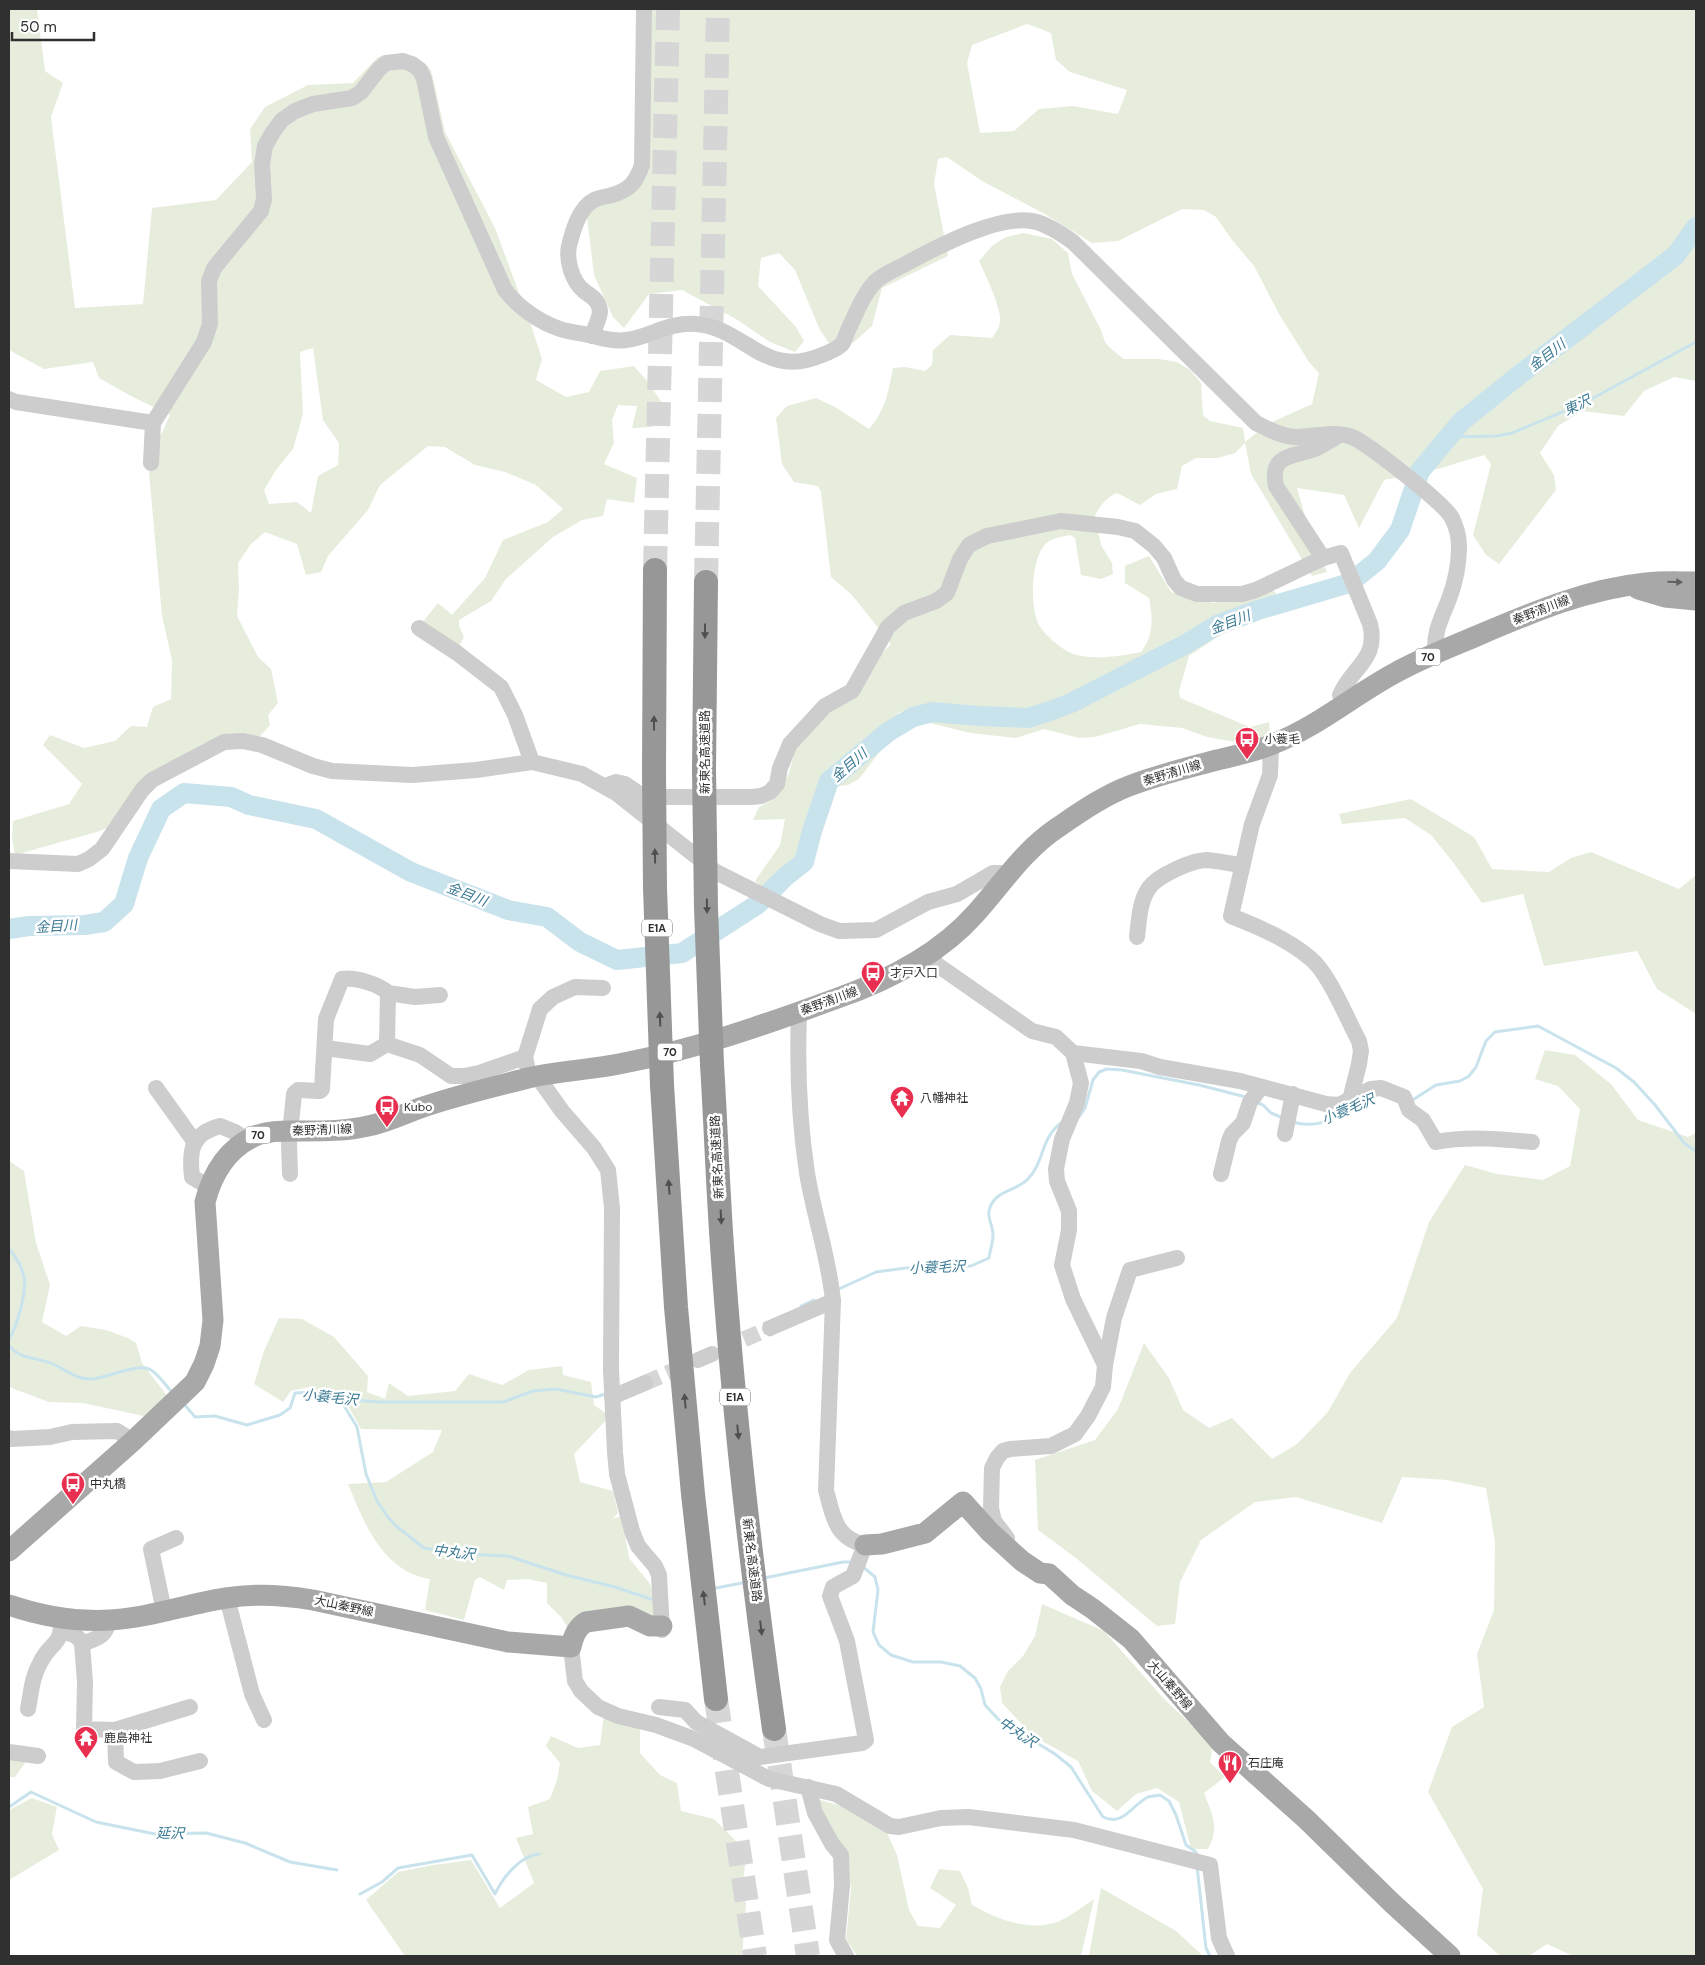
<svg xmlns="http://www.w3.org/2000/svg" width="1705" height="1965" font-family="'DM Sans','Noto Sans JP',sans-serif">
  <style>
    .green { fill: #e7eddd; fill-rule: evenodd }
    .lines { fill: none; stroke-linecap: round; stroke-linejoin: round }
    .stream { stroke: #c9e3ed; stroke-width: 3 }
    .river { stroke: #c9e3ed; stroke-width: 20 }
    .minor-tunnel { stroke: #d6d6d6; stroke-width: 16; stroke-dasharray: 16 8; stroke-linecap: butt }
    .highway-tunnel { stroke: #d6d6d6; stroke-width: 24; stroke-dasharray: 24 12; stroke-linecap: butt }
    .minor { stroke: #cdcdcd; stroke-width: 16 }
    .major { stroke: #a8a8a8; stroke-width: 21 }
    .highway { stroke: #979797; stroke-width: 24 }
    .highway-bridge { stroke: #979797; stroke-width: 24 }
    .oneway { fill: #606060 }
    .oneway2 { fill: #4f4f4f }
    .labels { text-anchor: middle; stroke-width: 5; stroke-linejoin: round; paint-order: stroke }
    .shield { fill: #fff; stroke: #6e6e6e; stroke-width: 1 }
    .shield-label { font-size: 11px; font-weight: bold; fill: #303030 }
    .street-label { font-size: 12px; fill: #303030; stroke: #fff }
    .poi-label { font-size: 12px; fill: #303030; stroke: #fff; text-anchor: start }
    .water-label { font-size: 14px; font-style: italic; fill: #3b7a94; stroke: #fff }
  </style>
  <rect width="100%" height="100%" fill="#fff"/>
  <!-- green -->
  <g class="green">
    <path d="M9 9H37L45 71 63 83 51 117 75 308 143 304 152 208 216 200 252 162 250 129 265 107 308 85 353 83 378 57 400 54 420 60 431 70 445 132 495 228 532 328 542 359 536 380 566 397 589 392 600 371 634 366 648 382 662 403 652 427 632 428 637 406 618 405 612 420 614 443 604 464 637 478 634 503 607 499 603 516 582 520 553 537 506 579 491 601 459 620V626L464 637 458 648 421 624 438 603 452 615 485 578 503 540 548 522 563 509 536 485 505 472 475 465 445 447 428 446 380 485 368 510 328 556 321 572 306 575 297 544 265 532 251 544 238 563 239 588 237 616 258 657 271 669 278 703 268 715 270 725 255 742 236 736 148 791 124 820 100 831 15 855 12 838 13 821 69 804 82 784 43 745 50 735 84 748 115 741 131 726 147 727 153 707 171 699 172 660 162 616 146 440 161 435 170 415 131 396 99 378 93 362 44 369 9 350ZM313 348 323 420 339 443 338 465 318 476 311 513 297 502 269 504 264 490 276 470 293 449 303 414 300 352Z"/>
    <path d="M638 9H1696V381L1674 377 1644 391 1624 416 1582 411 1558 426 1540 453 1554 475 1556 490 1499 564 1486 555 1473 535 1491 464 1484 455 1441 468 1384 480 1359 528 1344 495 1297 488 1306 519 1327 572 1312 576 1251 474 1245 443 1235 453 1218 458H1196L1182 466 1177 489 1156 494 1140 505 1117 493C1106 498 1100 505 1095 516L1101 545 1112 563 1113 574 1101 579 1081 575 1075 538 1070 535C1061 537 1049 538 1043 547 1031 563 1029 611 1041 628 1047 637 1066 653 1077 655 1098 660 1121 656 1141 652 1154 635 1153 619 1149 598L1125 583V566L1149 556 1171 592 1213 603 1272 590 1276 593 1262 616 1219 636 1189 656 1179 691 1180 698 1250 727 1269 722 1270 735 1242 743 1207 737 1182 728 1140 724 1095 737 1079 738 1044 729 1016 738 970 733 930 723 910 710 898 713 891 737 859 779 848 785 831 787 820 818 815 845 768 891 755 881 780 845 785 819 753 820 759 807 774 799 788 776 797 744 891 644 852 595 831 577 821 492 818 486 794 482 782 464 776 418 787 406 816 398 835 407 869 429C886 409 888 393 893 368L905 367 925 371 932 365 933 350 950 335 992 338C996 333 1000 327 1000 320 1001 307 985 274 979 261L993 245 1006 237 1023 233 1052 239 1068 253 1072 274 1101 330 1105 342 1109 347 1124 359H1159L1177 362 1190 370 1201 383 1203 415 1210 421 1243 428 1245 442 1268 424 1312 404 1319 373 1309 362 1279 314 1254 266 1232 240 1216 217 1204 210 1182 209 1118 241 1092 243 1043 213 982 181 947 157 938 159 934 184 948 256 882 288 872 326 853 343 828 342 819 328 795 270 779 253 761 258 758 286 796 327 804 341 795 352 770 342 736 319 682 290 649 294 624 328 613 317 594 275 585 201 620 188 636 166ZM1027 24 1051 33 1056 60 1070 72 1127 90 1118 114 1073 106 1039 109 1014 131 980 133 967 63 972 45Z"/>
    <path d="M1411 799 1474 837 1492 869 1549 872 1571 858 1591 852 1679 889 1696 875V1014L1657 989 1637 951 1544 966 1523 894 1482 903 1452 861 1431 835 1405 818 1342 824 1339 814Z"/>
    <path d="M1545 1050 1575 1055 1611 1084 1638 1120 1688 1137 1696 1133V1956H1573L1547 1944 1529 1956H1500L1477 1935 1483 1889 1428 1792 1452 1727 1484 1707 1477 1654 1494 1610 1495 1542 1486 1488 1447 1480 1402 1477 1382 1523 1296 1497 1255 1502 1201 1540 1180 1582 1175 1624 1157 1626 1076 1558 1038 1530 1035 1460 1095 1440 1118 1409 1144 1343 1169 1378 1183 1410 1209 1428 1232 1418 1272 1459 1297 1444 1328 1412 1350 1373 1397 1318 1429 1222 1465 1165 1497 1174 1543 1180 1570 1166 1580 1109 1558 1086 1535 1079Z"/>
    <path d="M9 1161 24 1171 36 1243 50 1285 42 1322 66 1336 81 1326 106 1330 128 1338 136 1343 142 1363 168 1397 144 1416 83 1403 49 1402 9 1387Z"/>
    <path d="M279 1318 302 1319 334 1337 368 1376 367 1392 385 1399 389 1383 408 1396 455 1391 469 1374 502 1385 529 1370 562 1366 563 1375 591 1382 594 1405 610 1416 574 1454 580 1482 613 1491 618 1513 612 1519 622 1516 629 1558 650 1584 657 1606V1622L572 1634 561 1617 547 1603V1583L528 1579 507 1580 504 1590 480 1577 475 1580 464 1620 425 1610 430 1579C383 1572 364 1523 348 1484L386 1482 433 1452 442 1430 361 1429 347 1404 310 1387 291 1391 283 1402 254 1384 264 1351Z"/>
    <path d="M1042 1604 1104 1631 1164 1699 1213 1745 1210 1762 1225 1777 1204 1793C1212 1814 1220 1827 1208 1849H1191L1179 1802 1157 1788 1136 1794 1117 1811 1092 1791 1078 1761 1033 1736 1002 1703 1000 1687 1008 1671 1023 1656 1035 1636Z"/>
    <path d="M604 1714 640 1724V1753L660 1775 677 1783 681 1811 714 1819 738 1843 745 1866 743 1881 746 1905 742 1956H405L366 1900 398 1872 433 1865 471 1860 500 1908 534 1883 516 1838 533 1834 528 1807 550 1799 557 1780 560 1763 546 1746 551 1736 578 1748 600 1745Z"/>
    <path d="M9 1757 27 1760 15 1777H9Z"/>
    <path d="M32 1798 57 1807 52 1834 59 1850 9 1880V1810Z"/>
    <path d="M817 1799 845 1807 887 1833 897 1855 909 1910 918 1926 940 1928 956 1905 930 1888 939 1869 960 1871 968 1888 972 1905C995 1918 1026 1931 1054 1923 1066 1920 1083 1906 1094 1899L1081 1956H857L846 1939 851 1889 846 1854 834 1838Z"/>
    <path d="M1101 1888 1176 1931 1203 1956H1089Z"/>
  </g>
  <g class="lines">
    <!-- stream -->
    <g class="stream">
      <path d="M1447 437 1497 436 1512 433 1584 403 1696 342"/>
      <path d="M1411 1101 1436 1085 1460 1081 1469 1076 1476 1067 1486 1041 1495 1032 1538 1026 1616 1068 1634 1082 1655 1105 1685 1144 1696 1151"/>
      <path d="M1256 1102 1263 1105 1271 1113 1283 1118"/>
      <path d="M1079 1117 1085 1108 1093 1080 1099 1072 1107 1069 1122 1070 1199 1085 1246 1097"/>
      <path d="M1293 1122C1316 1130 1344 1116 1361 1103"/>
      <path d="M9 1249C16 1257 22 1267 24 1277 27 1292 17 1326 9 1339"/>
      <path d="M839 1289 876 1272 906 1268 971 1266 989 1258C990 1251 993 1242 993 1235 993 1223 985 1217 991 1205 998 1190 1018 1190 1028 1179 1045 1161 1040 1139 1061 1123"/>
      <path d="M801 1306 814 1300"/>
      <path d="M9 1345C19 1360 38 1357 53 1364 66 1370 77 1380 92 1379 107 1378 139 1362 151 1370 159 1375 166 1386 172 1392"/>
      <path d="M340 1399 357 1427 366 1474 377 1501 387 1516 396 1526 424 1548 461 1554 508 1556 566 1575 615 1587 654 1600"/>
      <path d="M184 1404 195 1417 215 1416 247 1425 280 1415 290 1408 295 1393 317 1392 340 1399 378 1402H503L533 1391 556 1389 596 1397 605 1394"/>
      <path d="M862 1566 875 1577 878 1590 873 1632 879 1645 891 1655 913 1662H941L960 1666 975 1678 981 1689 985 1705 999 1720 1055 1754 1071 1767 1103 1817C1123 1827 1132 1805 1148 1797 1151 1796 1157 1796 1160 1795L1169 1801 1176 1815 1186 1845 1196 1852 1197 1857"/>
      <path d="M764 1578 843 1562H852"/>
      <path d="M716 1588 742 1583"/>
      <path d="M9 1807 31 1792 96 1822 155 1834 206 1833 245 1843 290 1862 337 1870"/>
      <path d="M1197 1866 1206 1948 1210 1956"/>
      <path d="M360 1894 382 1882 398 1868 472 1855 495 1894C503 1877 520 1856 539 1854"/>
    </g>
    <!-- river -->
    <path class="river" d="M9 929 29 926 85 925 104 922 124 904 138 858 161 809 184 793 231 797 249 805 316 819 411 872 508 910 547 917 580 942 617 960 682 953 758 904 785 877 804 862 812 831 829 781 888 732 913 717 933 712 978 716 1028 718 1050 711 1071 703 1186 644 1217 625 1258 610 1343 585 1352 581 1377 561 1400 530 1420 471 1461 422 1514 379 1676 255 1696 227"/>
    <!-- minor-tunnel -->
    <g class="minor-tunnel">
      <path d="M722 1349 770 1328"/>
      <path d="M645 1383 689 1364"/>
    </g>
    <!-- highway-tunnel -->
    <g class="highway-tunnel">
      <path d="M655 570 668 9"/>
      <path d="M706 582 718 9"/>
      <path d="M716 1699 755 1956"/>
      <path d="M774 1729 808 1956"/>
    </g>
    <!-- minor -->
    <g class="minor">
      <path d="M592 336C594 329 600 318 600 311 599 300 592 297 584 291 572 281 566 261 569 246 573 230 579 208 594 200 599 197 606 197 612 195 630 190 636 182 642 165L644 9"/>
      <path d="M9 399 16 402 153 423"/>
      <path d="M151 463 153 423 204 342 210 324 209 281 214 268 261 211 264 199 262 164 265 146 273 132 282 120 295 111 313 104 352 98 361 92 379 69 386 63 403 61 412 64 420 70 424 79 436 137 505 290C518 307 539 322 560 329 569 332 580 333 589 335 602 338 613 342 626 340 651 337 667 322 696 324 746 328 764 380 822 355 828 353 838 348 842 344 845 340 847 331 850 326 857 311 864 293 876 281 885 273 899 268 909 262 939 246 1003 212 1037 222 1050 226 1062 234 1073 242L1256 423C1268 429 1281 436 1295 437 1313 437 1335 430 1352 437 1367 443 1445 504 1452 518 1456 526 1459 538 1459 547 1459 564 1455 583 1449 599 1441 620 1434 630 1435 654"/>
      <path d="M1323 558 1276 486C1269 454 1293 457 1315 449 1322 446 1329 441 1336 437"/>
      <path d="M419 628 457 653 501 687 515 715 532 762"/>
      <path d="M1271 745 1270 775 1252 824 1231 916C1259 927 1287 939 1310 958 1329 973 1347 1019 1359 1041L1361 1051 1359 1064 1350 1100"/>
      <path d="M605 786 616 782 625 784 644 797H751L761 796 770 792 777 784 780 768 790 744 825 706 852 691 888 627 904 613 936 601 947 593 960 559 969 545 987 536 1061 521 1118 527 1135 531 1154 546 1164 558 1174 580 1181 588 1197 594H1242L1256 590 1323 558 1341 553 1370 624C1379 659 1352 667 1340 695L1344 704"/>
      <path d="M9 861 78 864 89 859 102 849 142 790 152 780 224 742 243 741 262 745 313 766 332 771 412 775 476 770 532 762 582 774 616 793 716 872 820 924 839 931 876 930 928 902 957 894 993 873H1010"/>
      <path d="M1137 937C1139 922 1139 902 1149 888 1157 876 1192 860 1207 860 1219 861 1231 864 1242 865"/>
      <path d="M926 957 1032 1031 1056 1037 1073 1053 1081 1083 1077 1103 1062 1139 1056 1169 1057 1181 1069 1211V1230L1062 1265 1073 1299 1105 1365 1103 1387 1088 1416 1075 1434 1051 1446 1010 1449 1003 1451 997 1458 992 1468 991 1508 994 1521 1007 1538"/>
      <path d="M388 993 415 997 440 995"/>
      <path d="M387 1044 420 1055 451 1076H464L479 1073 525 1057"/>
      <path d="M325 1048 370 1054 387 1044"/>
      <path d="M1073 1053 1141 1061 1160 1067 1240 1081 1326 1104 1339 1105 1371 1089 1381 1088 1404 1097 1409 1110 1423 1120 1436 1142C1468 1136 1500 1139 1532 1142"/>
      <path d="M527 1066 525 1057 540 1009 553 997 575 987 603 988"/>
      <path d="M537 1076 562 1111 594 1148 608 1170 612 1208 611 1370 615 1452 617 1474 632 1531 638 1546 655 1566 659 1575 662 1630"/>
      <path d="M156 1088 194 1141"/>
      <path d="M1285 1134 1293 1094"/>
      <path d="M290 1174 289 1143 294 1094 298 1090 320 1091 322 1089 326 1019 342 979C355 977 379 984 388 993L387 1044"/>
      <path d="M1221 1174 1229 1141 1232 1134 1243 1123 1250 1102 1261 1087"/>
      <path d="M209 1187 192 1177C189 1150 191 1134 220 1126L235 1132 248 1140"/>
      <path d="M770 1328 833 1301"/>
      <path d="M698 1360 712 1354"/>
      <path d="M1105 1365 1114 1318 1130 1270 1177 1258"/>
      <path d="M612 1397 645 1383"/>
      <path d="M9 1438 11 1439 50 1437 72 1432 117 1431 133 1441"/>
      <path d="M227 1598 252 1694 264 1720"/>
      <path d="M164 1611 151 1549 176 1538"/>
      <path d="M61 1632C71 1634 78 1634 82 1644 97 1638 106 1637 109 1620"/>
      <path d="M82 1644 85 1682 84 1729 115 1730 190 1707"/>
      <path d="M571 1647 575 1681 581 1691 598 1707 618 1716 656 1725 694 1739 769 1779 836 1794 890 1826 899 1827 941 1818 969 1817 1074 1830 1210 1865 1219 1938 1227 1956"/>
      <path d="M659 1707 685 1710 696 1722 760 1757 862 1743 866 1740 847 1641 830 1596 833 1587 853 1576 865 1545C835 1538 833 1516 826 1490L833 1301C829 1258 814 1216 807 1173 799 1120 797 1066 799 1013"/>
      <path d="M28 1709C31 1693 32 1677 40 1663 51 1640 62 1648 61 1618"/>
      <path d="M115 1730 116 1762 134 1772 160 1771 200 1761"/>
      <path d="M9 1752 38 1756"/>
      <path d="M808 1787 815 1813 832 1844 841 1855 842 1886 837 1940 846 1956"/>
    </g>
    <!-- major -->
    <g class="major">
      <path d="M1638 589 1665 597 1696 600"/>
      <path d="M865 1545 882 1544 925 1533 963 1502 990 1532 1022 1561 1040 1573 1049 1574 1072 1595 1093 1609 1131 1639 1221 1743 1306 1819 1392 1903 1450 1956"/>
      <path d="M9 1551 133 1441 195 1382 204 1364 210 1346 213 1320 205 1202C212 1175 226 1150 253 1137 268 1130 285 1131 302 1131 324 1131 347 1131 368 1126 388 1122 405 1113 423 1107 458 1095 493 1087 528 1078 558 1071 589 1070 619 1064 693 1050 764 1025 835 999 887 981 939 955 976 913 1002 884 1024 850 1057 828 1079 813 1103 796 1129 786 1157 775 1187 768 1217 760 1236 755 1255 752 1273 744 1317 727 1354 695 1395 673 1422 658 1451 647 1479 635 1533 612 1587 589 1646 583 1663 581 1680 582 1696 582"/>
      <path d="M9 1605C41 1616 76 1622 110 1620 149 1618 187 1604 226 1598 255 1593 284 1595 313 1600L508 1642 571 1647C573 1637 577 1627 586 1622L629 1616 650 1626H662"/>
    </g>
    <!-- highway -->
    <g class="highway">
      <path d="M704 770 706 582"/>
      <path d="M654 772 655 570"/>
      <path d="M712 1064C716 1129 718 1195 723 1260 734 1417 752 1573 774 1729"/>
      <path d="M662 1085 676 1307 693 1494 716 1699"/>
    </g>
    <!-- highway-bridge -->
    <g class="highway-bridge">
      <path d="M704 770 706 908 712 1064"/>
      <path d="M654 772 655 888 662 1085"/>
    </g>
  </g>
  <!-- one-way arrows -->
  <defs><path id="oneway-solid" d="M-6-.8H1V-3.2L6.5 0L1 3.2V.8H-6Z" transform="scale(1.25)"/></defs>
  <use class="oneway" href="#oneway-solid" transform="translate(1675 582) rotate(1)"/>
  <g class="oneway2">
    <use href="#oneway-solid" transform="translate(705 631) rotate(90)"/>
    <use href="#oneway-solid" transform="translate(654 723) rotate(-90)"/>
    <use href="#oneway-solid" transform="translate(655 856) rotate(-91)"/>
    <use href="#oneway-solid" transform="translate(707 906) rotate(89)"/>
    <use href="#oneway-solid" transform="translate(660 1019) rotate(-92)"/>
    <use href="#oneway-solid" transform="translate(669 1187) rotate(-94)"/>
    <use href="#oneway-solid" transform="translate(721 1217) rotate(87)"/>
    <use href="#oneway-solid" transform="translate(685 1401) rotate(-95)"/>
    <use href="#oneway-solid" transform="translate(738 1432) rotate(84)"/>
    <use href="#oneway-solid" transform="translate(704 1598) rotate(-97)"/>
    <use href="#oneway-solid" transform="translate(761 1628) rotate(83)"/>
  </g>
  <!-- icons -->
  <defs>
    <symbol id="bus-pin" viewBox="-11 -11 22 30"><path d="M0 17L-7.5 6A9.5 9.5 0 1 1 7.5 6Z" fill="#e92f4f" stroke="#fff"/><path d="M-5-6H5V4H4V6H2V4H-2V6H-4V4H-5ZM-3.5-4V0h7V-4ZM-3.5 1.2v1.5H-2V1.2ZM2 1.2v1.5H3.5V1.2Z" fill="#fff"/></symbol>
    <symbol id="temple-pin" viewBox="-11 -11 22 30"><path d="M0 17L-7.5 6A9.5 9.5 0 1 1 7.5 6Z" fill="#e92f4f" stroke="#fff"/><path d="M0-6L5-2H3V0L6.5 2.5H4V6H1.5V3h-3V6H-4V2.5H-6.5L-3 0V-2H-5Z" fill="#fff"/></symbol>
    <symbol id="restaurant-pin" viewBox="-11 -11 22 30"><path d="M0 17L-7.5 6A9.5 9.5 0 1 1 7.5 6Z" fill="#e92f4f" stroke="#fff"/><path d="M-5-6h1v4h1v-4h1v4h1v-4h1v5L-1.5 .5V6h-2V.5L-5-1ZM5-6V6H3V1.5H1.5Q1.5-4 5-6Z" fill="#fff"/></symbol>
  </defs>
  <g fill-rule="evenodd">
    <use href="#bus-pin" x="1233" y="725" width="28" height="38"/>
    <use href="#bus-pin" x="859" y="959" width="28" height="38"/>
    <use href="#temple-pin" x="888" y="1084" width="28" height="38"/>
    <use href="#bus-pin" x="373" y="1093" width="28" height="38"/>
    <use href="#bus-pin" x="59" y="1470" width="28" height="38"/>
    <use href="#temple-pin" x="72" y="1724" width="28" height="38"/>
    <use href="#restaurant-pin" x="1216" y="1749" width="28" height="38"/>
  </g>
  <g class="labels">
    <!-- shield labels -->
    <g class="shield">
      <rect x="1415.5" y="648.5" width="25" height="17" rx="4"/>
      <rect x="642" y="919.5" width="30" height="17" rx="4"/>
      <rect x="657.5" y="1043.5" width="25" height="17" rx="4"/>
      <rect x="245.5" y="1126.5" width="25" height="17" rx="4"/>
      <rect x="720" y="1388.5" width="30" height="17" rx="4"/>
    </g>
    <g class="shield-label">
      <text x="1428" y="661">70</text>
      <text x="657" y="932">E1A</text>
      <text x="670" y="1056">70</text>
      <text x="258" y="1139">70</text>
      <text x="735" y="1401">E1A</text>
    </g>
    <!-- street labels -->
    <g class="street-label">
      <text transform="translate(1541 610) rotate(-21)" y="4">秦野清川線</text>
      <text transform="translate(705 752) rotate(-90)" y="4">新東名高速道路</text>
      <text transform="translate(1172 773) rotate(-17)" y="4">秦野清川線</text>
      <text transform="translate(829 1001) rotate(-20)" y="4">秦野清川線</text>
      <text transform="translate(322 1130) rotate(-2)" y="4">秦野清川線</text>
      <text transform="translate(717 1157) rotate(-93)" y="4">新東名高速道路</text>
      <text transform="translate(752 1560) rotate(83)" y="4">新東名高速道路</text>
      <text transform="translate(344 1606) rotate(12)" y="4">大山秦野線</text>
      <text transform="translate(1170 1685) rotate(49)" y="4">大山秦野線</text>
    </g>
    <!-- poi labels -->
    <g class="poi-label">
      <text x="1264" y="743">小蓑毛</text>
      <text x="890" y="977">才戸入口</text>
      <text x="920" y="1102">八幡神社</text>
      <text x="404" y="1111">Kubo</text>
      <text x="90" y="1488">中丸橋</text>
      <text x="104" y="1742">鹿島神社</text>
      <text x="1248" y="1767">石庄庵</text>
    </g>
    <!-- water labels -->
    <g class="water-label">
      <text transform="translate(1547 355) rotate(-38)" y="5">金目川</text>
      <text transform="translate(1577 405) rotate(-25)" y="5">東沢</text>
      <text transform="translate(1230 622) rotate(-21)" y="5">金目川</text>
      <text transform="translate(849 765) rotate(-41)" y="5">金目川</text>
      <text transform="translate(467 894) rotate(21)" y="5">金目川</text>
      <text transform="translate(56 926) rotate(-4)" y="5">金目川</text>
      <text transform="translate(1348 1109) rotate(-23)" y="5">小蓑毛沢</text>
      <text transform="translate(937 1267) rotate(-2)" y="5">小蓑毛沢</text>
      <text transform="translate(330 1397) rotate(6)" y="5">小蓑毛沢</text>
      <text transform="translate(454 1552) rotate(7)" y="5">中丸沢</text>
      <text transform="translate(1018 1732) rotate(34)" y="5">中丸沢</text>
      <text transform="translate(170 1833) rotate(1)" y="5">延沢</text>
    </g>
  </g>
  <!-- border -->
  <rect width="1705" height="1965" fill="none" stroke="#303030" stroke-width="20"/>
  <!-- scale -->
  <path d="M12 32v8h82v-8" fill="none" stroke="#303030" stroke-width="2.5"/>
  <text x="20" y="32" font-size="15" fill="#303030" stroke="#ffffff" stroke-width="4" paint-order="stroke">50 m</text>
</svg>
